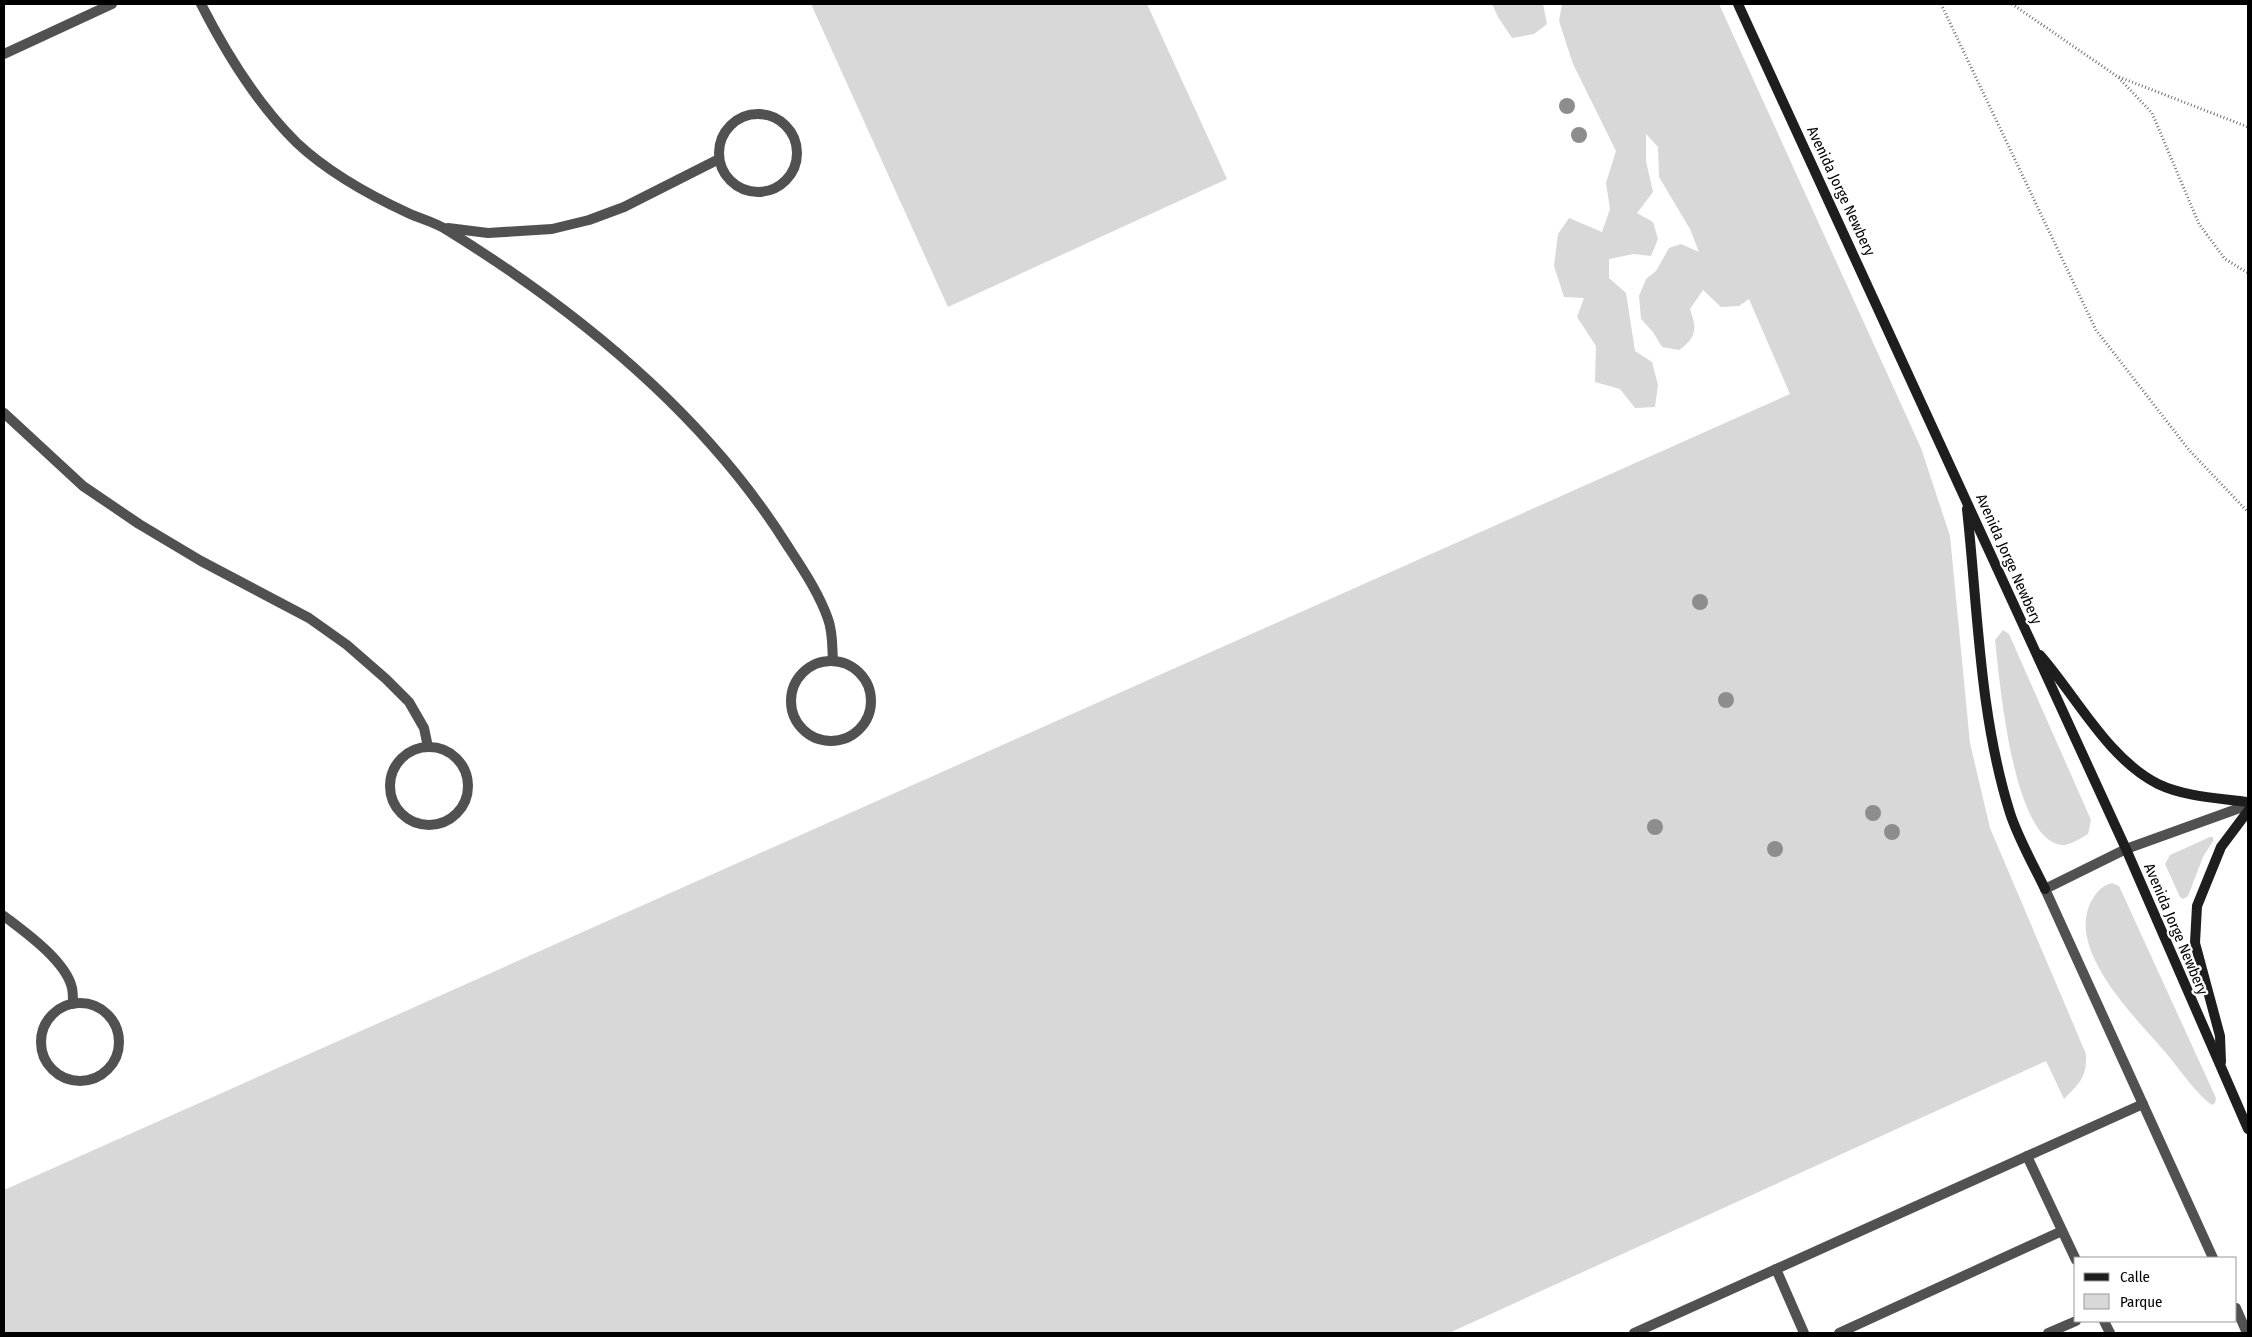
<svg xmlns="http://www.w3.org/2000/svg" width="2252" height="1337" font-family="'Fira Sans Condensed',sans-serif">
  <style>
    .green { fill: #d8d8d8 }
    .lines { fill: none; stroke-linecap: round; stroke-linejoin: round }
    .path { stroke: #737373; stroke-width: 3; stroke-dasharray: 1 2.5; stroke-linecap: butt }
    .lane { stroke: #515151; stroke-width: 10 }
    .street { stroke: #515151; stroke-width: 10 }
    .secondary { stroke: #1e1e1e; stroke-width: 10 }
    .tree { fill: #8d8d8d }
    .labels { text-anchor: middle; stroke-width: 4.5; stroke-linejoin: round; paint-order: stroke }
    .street-label { font-size: 15px; fill: #000; stroke: #fff }
  </style>
  <rect width="100%" height="100%" fill="#fff"/>
  <!-- green -->
  <g class="green">
    <path d="M811 4H1147L1227 179 948 307Z"/>
    <path d="M1492 4H1543L1547 24 1534 34 1512 38 1498 17Z"/>
    <path d="M1562 4H1719L1921 448 1950 536 1970 743 1990 828 2086 1054C2087 1077 2080 1083 2064 1099L2046 1061 1449 1333H4V1190L1790 394 1749 299 1739 306 1721 307 1703 290 1690 309C1697 329 1697 337 1679 350L1662 347 1653 332 1641 319 1639 296 1646 279 1656 271 1669 248 1681 244 1699 252 1690 229 1659 177 1658 147 1646 134V161L1653 192 1637 213 1653 222 1658 239 1651 256 1634 254 1609 259V278L1626 293 1635 351 1652 362 1658 385 1655 407 1635 408 1620 389 1595 382 1596 346 1577 317 1584 298 1564 297 1554 266 1558 234 1569 218 1602 232 1610 209 1606 183 1616 151 1573 64 1559 21Z"/>
    <path d="M2003 630 2009 634 2091 820 2088 834C2079 839 2068 848 2057 844 2012 830 2000 682 1995 640Z"/>
    <path d="M2210 837H2213V841L2203 857 2188 896 2183 899 2180 897 2165 864 2170 855Z"/>
    <path d="M2112 883 2119 886 2216 1098 2215 1103 2212 1105C2196 1094 2179 1068 2166 1053 2137 1019 2070 955 2089 906 2094 895 2100 886 2112 883Z"/>
  </g>
  <g class="lines">
    <!-- path -->
    <g class="path">
      <path d="M1941 4 2096 330 2189 450 2248 512"/>
      <path d="M2012 4 2118 77 2152 113 2199 224 2225 259 2248 273"/>
      <path d="M2119 77 2248 127"/>
    </g>
    <!-- lane -->
    <g class="lane">
      <path d="M2027 1156 2076 1260"/>
      <path d="M1776 1269 1804 1333"/>
      <path d="M2104 1321 2110 1333"/>
      <path d="M1634 1333 2143 1104"/>
      <path d="M1839 1333 2062 1231"/>
      <path d="M2048 1333 2076 1321"/>
    </g>
    <!-- street -->
    <g class="street">
      <path d="M201 4C226 53 257 104 297 143 329 173 369 195 408 213 421 219 435 222 447 230 578 311 704 413 787 545 802 568 819 593 828 619 833 632 832 647 833 661"/>
      <path d="M4 54 112 4"/>
      <circle cx="758" cy="153" r="39"/>
      <path d="M448 228 488 233 552 229 589 220 624 207 719 159"/>
      <path d="M4 413 83 486 139 524 201 561 309 618 347 645 386 679 409 702 424 728 428 747"/>
      <circle cx="831" cy="701" r="40"/>
      <circle cx="429" cy="786" r="39"/>
      <path d="M4 916C25 932 66 961 72 988 73 993 73 999 73 1004"/>
      <circle cx="80" cy="1042" r="39"/>
      <path d="M2213 1258 2045 889 2126 849 2248 805"/>
      <path d="M2236 1308 2247 1333"/>
    </g>
    <!-- secondary -->
    <g class="secondary">
      <path d="M1738 4 2126 849 2248 1129"/>
      <path d="M1967 509C1978 610 1979 714 2010 813 2018 838 2033 864 2045 889"/>
      <path d="M2040 655C2076 696 2108 759 2158 784 2185 797 2219 798 2248 802"/>
      <path d="M2221 1062 2220 1036 2195 943 2197 906 2221 847 2248 811"/>
    </g>
  </g>
  <!-- trees -->
  <g class="tree">
    <circle cx="1567" cy="106" r="8"/>
    <circle cx="1579" cy="135" r="8"/>
    <circle cx="1700" cy="602" r="8"/>
    <circle cx="1726" cy="700" r="8"/>
    <circle cx="1873" cy="813" r="8"/>
    <circle cx="1655" cy="827" r="8"/>
    <circle cx="1892" cy="832" r="8"/>
    <circle cx="1775" cy="849" r="8"/>
  </g>
  <g class="labels">
    <!-- street labels -->
    <g class="street-label">
      <text transform="translate(1841 191) rotate(65)" y="5">Avenida Jorge Newbery</text>
      <text transform="translate(2009 559) rotate(66)" y="5">Avenida Jorge Newbery</text>
      <text transform="translate(2176 929) rotate(67)" y="5">Avenida Jorge Newbery</text>
    </g>
  </g>
  <!-- border -->
  <rect width="2252" height="1337" fill="none" stroke="#000000" stroke-width="10"/>
  <!-- legend -->
  <rect x="2074" y="1257" width="162" height="65" fill="#ffffff" stroke="#999999"/>
  <rect x="2084" y="1273" width="25" height="8" fill="#1e1e1e" stroke="#999999"/>
  <text x="2120" y="1282" font-size="15" fill="#000000">Calle</text>
  <rect x="2084" y="1294" width="25" height="15" fill="#d8d8d8" stroke="#999999"/>
  <text x="2120" y="1307" font-size="15" fill="#000000">Parque</text>
</svg>
